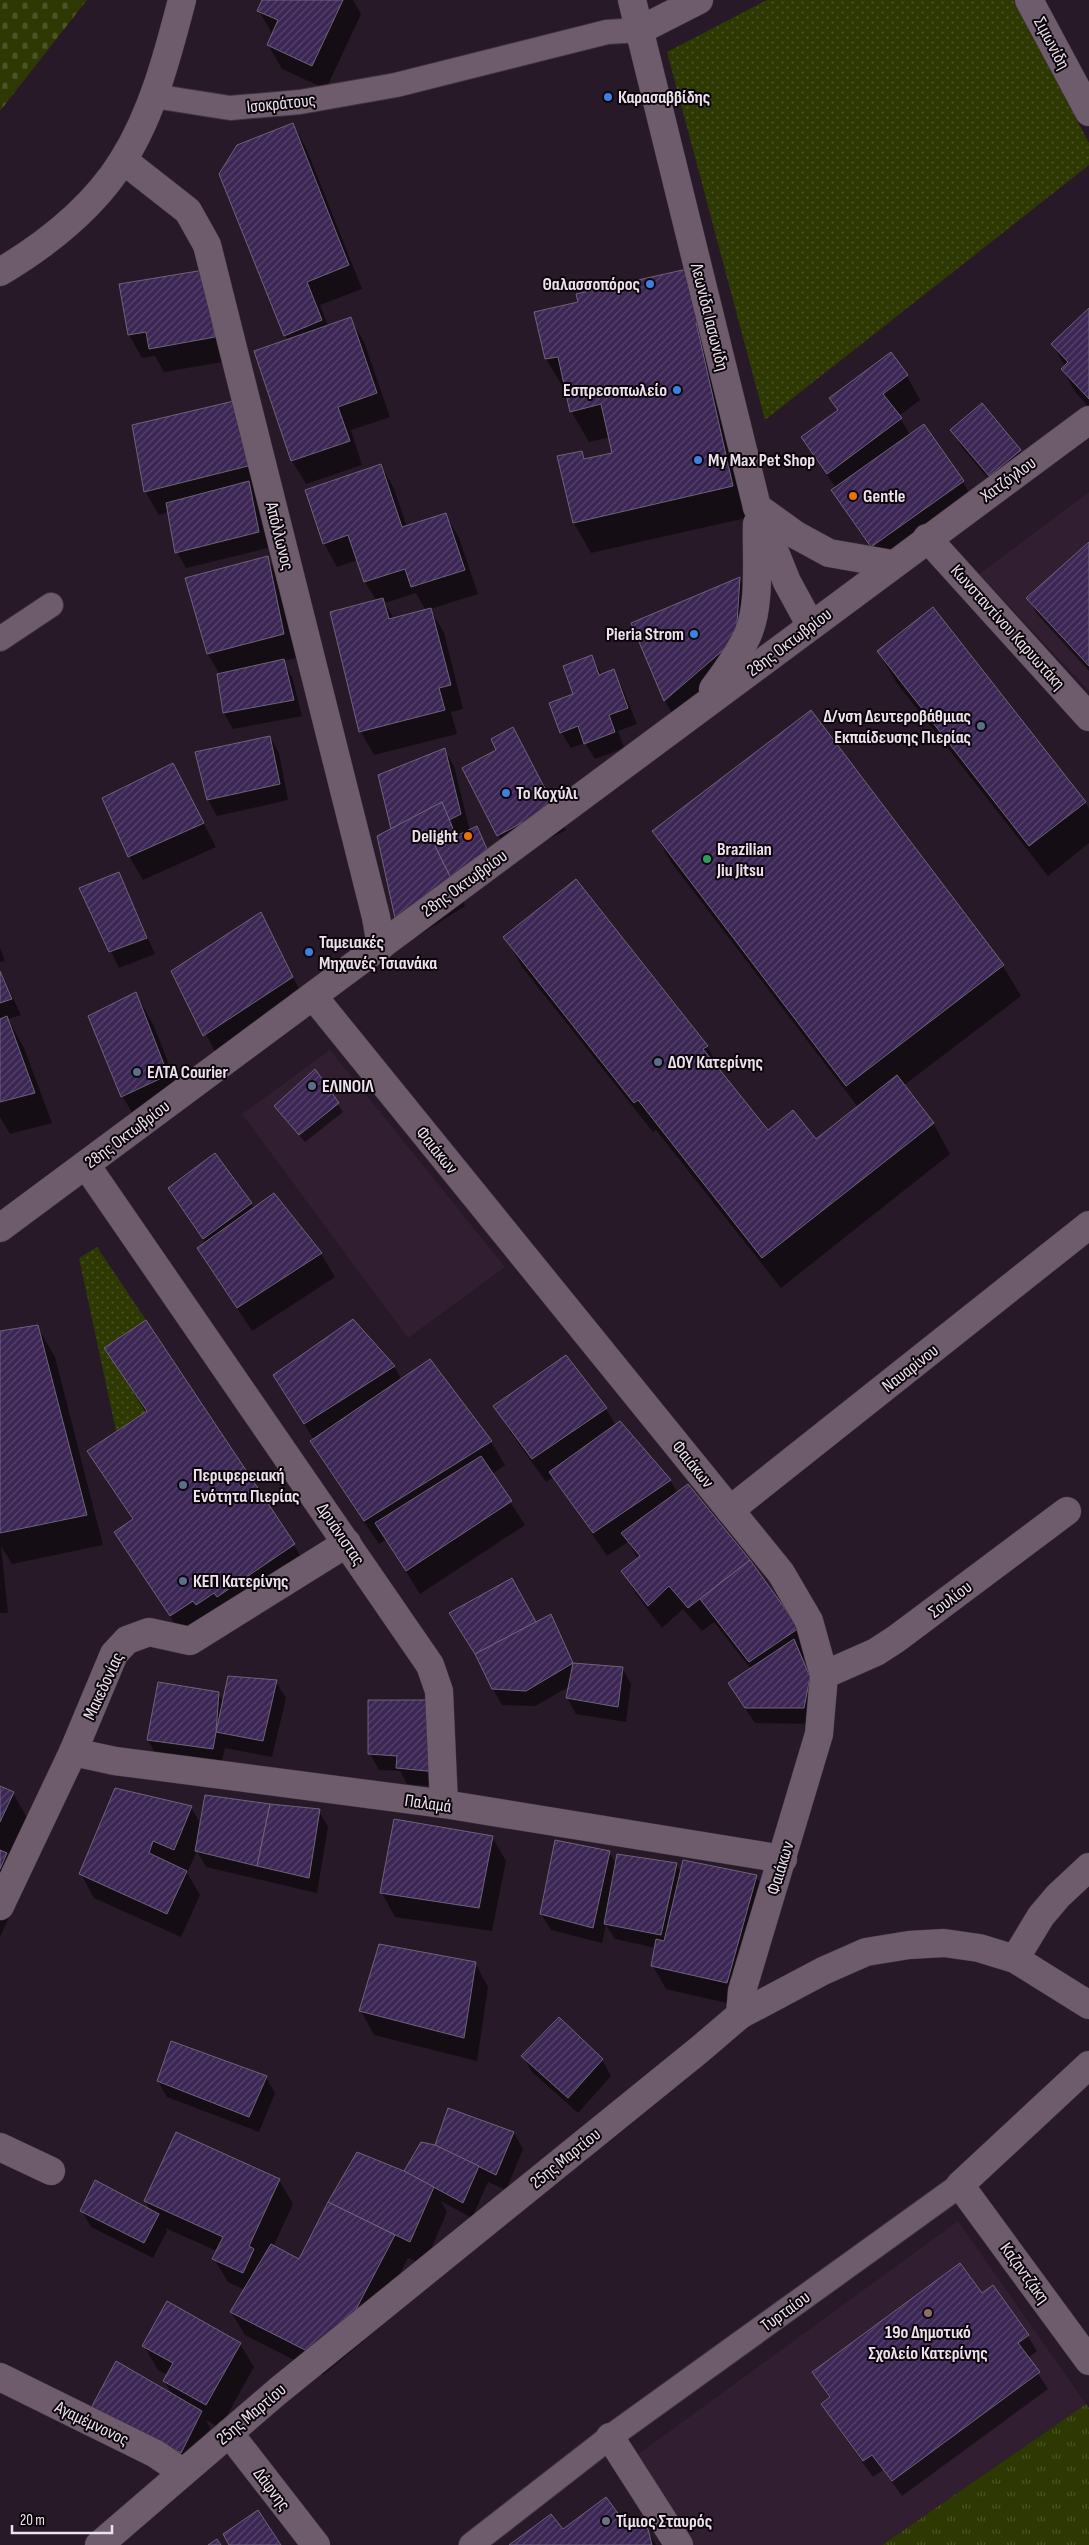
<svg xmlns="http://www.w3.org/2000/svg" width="1089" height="2545" font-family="'Sofia Sans Condensed',sans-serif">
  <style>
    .built { fill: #311e31 }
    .grass { fill: url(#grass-dots) }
    .cemetery { fill: url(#cemetery-stones) }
    .park { fill: url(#park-tufts) }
    .shadow { fill: #0007; fill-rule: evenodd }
    .building { fill: url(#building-hatch); stroke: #6d6479 }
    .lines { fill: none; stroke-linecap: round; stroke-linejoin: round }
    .pedestrian-casing { stroke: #403540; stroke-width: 26 }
    .minor-casing { stroke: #403540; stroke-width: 29 }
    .tertiary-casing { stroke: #403540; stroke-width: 29 }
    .secondary-casing { stroke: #403540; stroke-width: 29 }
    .pedestrian { stroke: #6e5c6d; stroke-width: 24 }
    .minor { stroke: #6e5c6d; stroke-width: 28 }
    .tertiary { stroke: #6e5c6d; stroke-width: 28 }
    .secondary { stroke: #6e5c6d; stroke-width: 28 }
    .shop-dot { fill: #3f7fe0; stroke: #0c060c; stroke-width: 2 }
    .food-dot { fill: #e8710a; stroke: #0c060c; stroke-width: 2 }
    .service-dot { fill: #5c6f8a; stroke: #0c060c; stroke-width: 2 }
    .leisure-dot { fill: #2e9e5b; stroke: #0c060c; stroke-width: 2 }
    .education-dot { fill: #8d6e63; stroke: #0c060c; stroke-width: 2 }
    .worship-dot { fill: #6b7280; stroke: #0c060c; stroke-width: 2 }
    .labels { text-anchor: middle; stroke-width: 4; stroke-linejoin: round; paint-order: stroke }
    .street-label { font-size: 18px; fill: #ece2eb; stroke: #0c060c }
    .poi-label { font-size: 18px; font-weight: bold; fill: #ece2eb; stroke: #0c060c; text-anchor: start }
  </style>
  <defs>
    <pattern id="grass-dots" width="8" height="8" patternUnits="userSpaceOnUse" patternTransform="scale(1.25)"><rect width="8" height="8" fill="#2d3802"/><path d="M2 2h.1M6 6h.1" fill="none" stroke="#4c5427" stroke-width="1.8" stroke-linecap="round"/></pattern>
    <pattern id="cemetery-stones" width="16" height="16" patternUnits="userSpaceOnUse" patternTransform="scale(1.25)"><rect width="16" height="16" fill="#2d3802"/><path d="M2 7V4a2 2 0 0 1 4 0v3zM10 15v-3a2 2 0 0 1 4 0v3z" fill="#4c5427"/></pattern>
    <pattern id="park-tufts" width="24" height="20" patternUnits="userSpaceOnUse" patternTransform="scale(1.25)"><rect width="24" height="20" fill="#2d3802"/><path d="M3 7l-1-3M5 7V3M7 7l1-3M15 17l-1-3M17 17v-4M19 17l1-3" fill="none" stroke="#4c5427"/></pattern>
    <pattern id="building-hatch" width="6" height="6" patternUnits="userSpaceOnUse" patternTransform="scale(1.25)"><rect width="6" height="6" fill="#3b2654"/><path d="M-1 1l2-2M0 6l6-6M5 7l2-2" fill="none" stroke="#58456d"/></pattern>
  </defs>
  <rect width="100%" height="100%" fill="#271927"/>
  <!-- built -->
  <g class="built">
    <path d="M1089 492V691L979 574Z"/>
    <path d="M330 1050 505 1267 408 1338 242 1114Z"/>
    <path d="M958 2221 1086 2404 882 2545H692L633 2458Z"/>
  </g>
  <!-- grass -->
  <g class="grass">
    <path d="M767 0H1014L1089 143V165L765 420 667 52Z"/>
    <path d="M97 1247 146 1320 104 1348 147 1411 116 1431 79 1258Z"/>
  </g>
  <!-- cemetery -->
  <path class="cemetery" d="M0 0H87L0 111Z"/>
  <!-- park -->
  <path class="park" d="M1086 2404 1089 2408V2545H882Z"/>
  <!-- shadow -->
  <g class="shadow">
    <path d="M264 0H353L361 14 326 89 282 69 268 45 273 35 259 11Z"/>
    <path d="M293 124 306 148 362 289 320 305 328 326 350 318 364 342 390 417 351 430 362 465 306 484 292 461 255 351 287 340 220 174Z"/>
    <path d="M203 272 228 361 164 372 155 356 142 358 129 335Z"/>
    <path d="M704 301 750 517 591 553 574 523 559 457 581 452 586 460 614 454 610 437 589 442 571 411 566 389H564L546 359 536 313Z"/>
    <path d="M1089 310V407L1076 393 1062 369 1065 366 1052 344Z"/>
    <path d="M907 376 920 400 899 416 910 435 963 482 976 505 886 569 847 514 833 490 836 488 802 438 838 411 831 399Z"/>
    <path d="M233 403 261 490 254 492 258 498 268 548 186 568 177 552 169 512 159 515 145 491Z"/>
    <path d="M952 430 1020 450 1029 466 999 492 961 446Z"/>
    <path d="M381 465 394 489 407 527 445 514 459 538 478 594 430 609 444 633 463 709 451 712 457 734 374 755 361 732 331 613 376 600 365 582 358 560 337 567 324 543ZM416 593 426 611 394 619 385 603Z"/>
    <path d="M1089 544V671L1037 614 1028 598Z"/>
    <path d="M267 558 281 581 296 658 283 661 292 677 302 716 233 729 224 713 220 675 208 654 186 579Z"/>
    <path d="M739 578 753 602 749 663 678 724 665 701 633 624Z"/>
    <path d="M878 651 1085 802 1089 809V843L1048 876 896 682Z"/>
    <path d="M591 656 602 675 613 671 622 687 637 724 618 731 624 748 595 759 585 743 571 748 561 732Z"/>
    <path d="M270 737 279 753 288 800 217 816 208 800 196 753Z"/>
    <path d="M445 750 454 766 470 831 477 827 498 872 462 898 465 906 410 941 397 918 392 830Z"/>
    <path d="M498 750 557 812 566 830 512 858 498 835Z"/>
    <path d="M173 765 216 847 143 880 129 856Z"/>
    <path d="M654 832 1003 966 1021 996 903 1086 933 1123 950 1154 781 1288 656 1130 653 1132 522 967 505 937 707 1046 724 1077 768 1132 816 1141 858 1107 671 862Z"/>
    <path d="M118 874 155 954 119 968 81 889Z"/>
    <path d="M260 914 309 1008 222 1065 173 971Z"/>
    <path d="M0 948 5 961 0 962Z"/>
    <path d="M0 970 21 1015 8 1019 24 1048 52 1123 10 1134 0 1117Z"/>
    <path d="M136 994 153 1024 185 1105 140 1127 123 1097 90 1017Z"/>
    <path d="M315 1071 343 1112 305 1142 275 1106Z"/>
    <path d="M170 1189 251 1204 254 1208 274 1194 321 1254 335 1277 252 1331 198 1248 205 1243Z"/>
    <path d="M145 1322 294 1545 312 1575 189 1646 116 1533 133 1521 89 1451 146 1413 106 1348Z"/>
    <path d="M37 1326 55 1357 103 1545 12 1564 1 1546 8 1613H0V1332Z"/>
    <path d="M566 1357 606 1409 616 1426 670 1480 678 1494 749 1560 798 1629 811 1652 803 1658 818 1694 813 1724 755 1723 739 1699 751 1669 714 1622 702 1631 683 1609 662 1628 636 1594 623 1571 638 1559 628 1542 607 1556 554 1477 546 1482 509 1430 495 1406Z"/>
    <path d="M430 1361 491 1442 505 1465 492 1474 525 1525 420 1594 386 1540 379 1544 325 1465 312 1442 314 1440 275 1376 394 1366 402 1380Z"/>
    <path d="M550 1616 574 1664 622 1668 631 1684 626 1722 576 1714 567 1698 570 1686 535 1706 502 1705 493 1689 536 1623Z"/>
    <path d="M276 1682 286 1698 272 1757 225 1748 221 1764 157 1756 148 1740 218 1693 224 1703Z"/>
    <path d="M441 1717 445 1787 407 1784 400 1771 379 1770 370 1754Z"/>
    <path d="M0 1787 13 1793 30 1823 24 1884 0 1937Z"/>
    <path d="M191 1807 201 1825 319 1811 328 1827 317 1893 206 1867 197 1851 187 1873 200 1895 181 1937 94 1898 81 1874Z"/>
    <path d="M492 1837 506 1861 492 1931 395 1917 382 1893Z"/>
    <path d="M609 1852 616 1864H677L681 1873 756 1876 770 1900 740 2006 666 1989 652 1965 656 1948 615 1939 606 1925 602 1943 551 1930 541 1914Z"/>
    <path d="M475 1963 488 1987 477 2061 374 2035 361 2011Z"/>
    <path d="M172 2042 266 2077 275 2093 259 2132 167 2097 158 2081Z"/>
    <path d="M523 2056 602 2060 611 2076 578 2113 532 2072Z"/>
    <path d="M448 2109 514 2133 523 2149 506 2190 488 2182 472 2218 441 2201 447 2212 424 2265 408 2258 366 2339 323 2375 245 2335 231 2312 245 2290 228 2282 214 2258 217 2251 165 2228 167 2231 153 2258 91 2227 82 2211H151L145 2201 279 2180 293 2204 273 2247 299 2261 357 2154 404 2173 435 2147Z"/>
    <path d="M982 2295 1028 2336 1037 2351 1028 2358 1048 2389 902 2496 883 2470 873 2477 832 2420 823 2404 830 2399 813 2372Z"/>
    <path d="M240 2344 254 2367 220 2428 206 2420 210 2428 190 2469 101 2424 173 2395 164 2381 168 2375 158 2370 144 2346Z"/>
    <path d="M623 2521 647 2530 656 2545H511L562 2531Z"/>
  </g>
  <!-- building -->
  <g class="building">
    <path d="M262 0H343L312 66 267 45 278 20 257 11Z"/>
    <path d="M293 123 349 265 307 282 322 320 284 336 219 174 237 145Z"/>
    <path d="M687 269 699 322H696L733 486 573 523 557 456 582 451 584 459 612 453 601 404 570 412 558 357 545 359 534 312 578 302 576 294Z"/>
    <path d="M204 270 215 337 149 349 146 332 128 335 119 284Z"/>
    <path d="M1089 308V399L1061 369 1068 362 1051 344Z"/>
    <path d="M351 317 377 393 338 407 350 441 291 461 254 351Z"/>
    <path d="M891 352 908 375 883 394 902 418 827 474 801 437 838 410 829 398Z"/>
    <path d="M234 401 248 466 144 492 132 425Z"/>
    <path d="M982 403 1021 450 989 476 950 430Z"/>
    <path d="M924 424 964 481 871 547 831 490Z"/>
    <path d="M381 464 402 527 446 513 465 570 411 587 405 569 364 582 348 535 323 544 305 490Z"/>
    <path d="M249 481 259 532 175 553 166 503Z"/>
    <path d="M1089 542V666L1026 598Z"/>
    <path d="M268 556 284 634 207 654 185 578Z"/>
    <path d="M740 577 736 639 664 701 631 623Z"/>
    <path d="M383 598 389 619 431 608 451 685 439 688 445 710 359 732 330 612Z"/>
    <path d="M933 607 1086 802 1029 846 877 651Z"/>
    <path d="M592 655 599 675 614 669 628 708 609 715 615 732 584 744 578 726 560 733 549 703 573 694 563 666Z"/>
    <path d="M284 659 294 700 223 713 217 674Z"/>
    <path d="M811 710 1004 965 846 1086 652 831Z"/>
    <path d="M513 727 554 806 497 836 462 768 496 750 491 739Z"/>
    <path d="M270 736 280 784 207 800 195 752Z"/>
    <path d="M445 748 461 814 449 820 442 802 391 829 378 775Z"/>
    <path d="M173 763 204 823 128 857 102 798Z"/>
    <path d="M442 802 456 836 435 846 453 882 395 918 377 836Z"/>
    <path d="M477 826 490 856 453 882 435 846Z"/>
    <path d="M119 872 147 938 109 952 79 888Z"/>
    <path d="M576 879 708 1046 703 1049 768 1130 793 1110 816 1139 897 1075 934 1123 762 1258 638 1100 634 1103 503 937Z"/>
    <path d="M261 912 293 977 203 1036 171 971Z"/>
    <path d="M0 971 12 999 0 1003Z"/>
    <path d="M136 992 168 1075 121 1097 88 1016Z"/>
    <path d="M7 1016 35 1093 0 1102V1019Z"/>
    <path d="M315 1069 339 1103 299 1135 274 1106Z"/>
    <path d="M215 1153 252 1203 203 1239 168 1188Z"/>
    <path d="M274 1193 322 1253 237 1308 197 1248Z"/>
    <path d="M353 1319 395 1366 304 1424 273 1375Z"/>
    <path d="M146 1320 295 1544 217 1597 214 1593 196 1605 193 1601 170 1616 114 1532 133 1519 87 1451 147 1411 104 1348Z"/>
    <path d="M38 1325 87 1515 0 1533V1331Z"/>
    <path d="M566 1355 607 1408 532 1459 493 1406Z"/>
    <path d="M430 1359 492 1441 364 1521 310 1441Z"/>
    <path d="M620 1421 671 1480 593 1533 549 1472Z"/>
    <path d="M481 1456 512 1501 406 1571 375 1523Z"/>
    <path d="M688 1484 750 1560 688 1608 669 1586 648 1606 621 1571 640 1556 621 1533Z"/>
    <path d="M750 1560 799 1628 749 1662 700 1599Z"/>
    <path d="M512 1578 536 1622 475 1654 449 1613Z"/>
    <path d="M551 1614 573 1663 526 1691 492 1689 475 1654Z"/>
    <path d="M794 1639 810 1677 804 1708H745L728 1683Z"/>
    <path d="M573 1663 623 1667 618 1707 566 1698Z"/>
    <path d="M228 1676 277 1680 263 1741 216 1732Z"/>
    <path d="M158 1682 219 1692 216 1732 213 1749 147 1740Z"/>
    <path d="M368 1700H433L437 1772 396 1768 397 1756 368 1754Z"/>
    <path d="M0 1786 14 1792 0 1822Z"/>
    <path d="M115 1788 192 1806 174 1850 153 1841 149 1853 187 1871 167 1914 79 1874Z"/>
    <path d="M205 1795 270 1804 257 1866 195 1851Z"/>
    <path d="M270 1804 320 1809 309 1878 257 1866Z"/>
    <path d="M394 1819 493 1836 479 1908 380 1893Z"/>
    <path d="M555 1840 610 1851 593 1928 540 1914Z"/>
    <path d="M0 1850 7 1853 0 1869Z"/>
    <path d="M617 1854 677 1863 661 1935 604 1924Z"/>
    <path d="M683 1860 757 1875 727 1983 651 1966 656 1939 664 1941Z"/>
    <path d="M379 1944 476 1962 464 2038 359 2011Z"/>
    <path d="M559 2017 603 2059 568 2098 521 2056Z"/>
    <path d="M171 2041 267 2076 249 2117 157 2081Z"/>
    <path d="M448 2108 514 2132 496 2175 435 2145Z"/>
    <path d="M176 2132 280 2179 249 2246 254 2249 243 2273 212 2259 223 2237 144 2201Z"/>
    <path d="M421 2142 435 2145 479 2166 463 2203 404 2171Z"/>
    <path d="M357 2152 404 2171 434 2187 410 2242 328 2202Z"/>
    <path d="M95 2180 159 2214 144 2243 80 2211Z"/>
    <path d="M328 2202 395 2235 353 2315 309 2352 230 2312 271 2244 299 2259Z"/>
    <path d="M960 2263 982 2293 993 2285 1029 2335 1018 2343 1040 2372 892 2481 872 2455 863 2461 821 2404 830 2397 812 2372Z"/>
    <path d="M167 2301 241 2343 206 2405 163 2381 173 2363 142 2346Z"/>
    <path d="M116 2361 202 2411 181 2453 91 2408Z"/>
    <path d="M606 2497 623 2520 633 2519 642 2522 648 2529 652 2545H509L551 2514 563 2529Z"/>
    <path d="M258 2510 281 2545H229L223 2534Z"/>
    <path d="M217 2539 221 2545H208Z"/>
  </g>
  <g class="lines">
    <defs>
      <g id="pedestrian">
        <path d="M154 96 230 108 300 102 396 85 607 32 640 30"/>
        <path d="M0 639 51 605"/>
        <path d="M471 2545 610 2437 960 2185"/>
      </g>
      <g id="minor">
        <path d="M1029 0 1089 112"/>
        <path d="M640 30 699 0"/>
        <path d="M123 160 188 211 207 245 376 917 381 946"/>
        <path d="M927 538 1089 717"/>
        <path d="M86 1165 430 1665 439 1691 444 1804"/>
        <path d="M730 1510 1089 1225"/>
        <path d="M824 1675 876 1652 896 1639 1067 1511"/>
        <path d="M73 1752 115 1761 444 1804 783 1859"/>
        <path d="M0 1906 73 1752 114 1654 127 1640 149 1632 190 1641 347 1543"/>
        <path d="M1015 1959 1041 1916 1058 1896 1089 1867"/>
        <path d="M1089 2065 960 2185 1089 2361"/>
        <path d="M0 2147 51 2171"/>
        <path d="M0 2377 156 2454 182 2472"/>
        <path d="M610 2437 679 2545"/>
      </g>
      <g id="tertiary">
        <path d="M0 272C47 244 94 207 123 160 153 112 168 54 182 0"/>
        <path d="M313 996 781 1573 809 1621 824 1675 819 1734 742 1991 740 2015"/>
        <path d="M229 2433 316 2545"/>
        <path d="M99 2545 278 2391 699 2050 740 2015 823 1971 866 1952 909 1945 944 1943 979 1948 1015 1959 1089 2005"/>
      </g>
      <g id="secondary">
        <path d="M632 0 757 507 787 582 811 626"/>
        <path d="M757 507 796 535 829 553 892 564"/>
        <path d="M713 689C726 672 739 654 748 634 761 604 756 556 757 524"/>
        <path d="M0 1228 1089 420"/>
      </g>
    </defs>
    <!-- pedestrian casing -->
    <use href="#pedestrian" class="pedestrian-casing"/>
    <!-- minor casing -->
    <use href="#minor" class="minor-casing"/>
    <!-- tertiary casing -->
    <use href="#tertiary" class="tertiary-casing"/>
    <!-- secondary casing -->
    <use href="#secondary" class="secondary-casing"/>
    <!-- pedestrian -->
    <use href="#pedestrian" class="pedestrian"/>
    <!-- minor -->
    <use href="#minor" class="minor"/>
    <!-- tertiary -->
    <use href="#tertiary" class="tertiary"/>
    <!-- secondary -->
    <use href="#secondary" class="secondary"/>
  </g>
  <!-- markers -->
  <g class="shop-dot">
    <circle cx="608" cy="97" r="5"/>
    <circle cx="650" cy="284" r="5"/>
    <circle cx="677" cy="390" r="5"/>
    <circle cx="698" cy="460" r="5"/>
    <circle cx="694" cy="634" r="5"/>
    <circle cx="506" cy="793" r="5"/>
    <circle cx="309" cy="952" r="5"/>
  </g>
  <g class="food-dot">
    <circle cx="853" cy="496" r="5"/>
    <circle cx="468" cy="836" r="5"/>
  </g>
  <g class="service-dot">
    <circle cx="981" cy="726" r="5"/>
    <circle cx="658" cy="1062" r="5"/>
    <circle cx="137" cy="1072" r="5"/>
    <circle cx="312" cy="1086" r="5"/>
    <circle cx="183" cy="1485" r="5"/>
    <circle cx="183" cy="1581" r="5"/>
  </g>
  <circle class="leisure-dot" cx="707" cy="859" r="5"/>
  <circle class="education-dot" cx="928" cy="2313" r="5"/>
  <circle class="worship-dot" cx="606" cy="2521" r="5"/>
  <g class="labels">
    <!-- street labels -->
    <g class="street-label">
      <text transform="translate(1052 43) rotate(62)" y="6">Σιμωνίδη</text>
      <text transform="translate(281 103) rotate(-6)" y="6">Ισοκράτους</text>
      <text transform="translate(710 317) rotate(76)" y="6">Λεωνίδα Ιασωνίδη</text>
      <text transform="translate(1008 479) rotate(-36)" y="6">Χατζόγλου</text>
      <text transform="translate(280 536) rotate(76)" y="6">Απόλλωνος</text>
      <text transform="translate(1008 627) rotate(48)" y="6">Κωνσταντίνου Καρυωτάκη</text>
      <text transform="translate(789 642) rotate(-37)" y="6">28ης Οκτωβρίου</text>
      <text transform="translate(464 883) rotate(-36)" y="6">28ης Οκτωβρίου</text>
      <text transform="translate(127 1134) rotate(-37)" y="6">28ης Οκτωβρίου</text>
      <text transform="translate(437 1150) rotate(51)" y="6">Φαιάκων</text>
      <text transform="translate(910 1368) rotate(-38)" y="6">Ναυαρίνου</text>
      <text transform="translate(693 1464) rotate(51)" y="6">Φαιάκων</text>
      <text transform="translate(341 1534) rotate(56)" y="6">Δρυάνιστας</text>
      <text transform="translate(950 1599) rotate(-37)" y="6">Σουλίου</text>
      <text transform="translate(103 1686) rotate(-65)" y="6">Μακεδονίας</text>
      <text transform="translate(428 1803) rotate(8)" y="6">Παλαμά</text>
      <text transform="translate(780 1868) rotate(-73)" y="6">Φαιάκων</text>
      <text transform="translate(565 2158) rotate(-39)" y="6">25ης Μαρτίου</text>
      <text transform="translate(1025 2273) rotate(54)" y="6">Καζαντζάκη</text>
      <text transform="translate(785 2311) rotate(-36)" y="6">Τυρταίου</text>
      <text transform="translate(251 2414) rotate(-40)" y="6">25ης Μαρτίου</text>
      <text transform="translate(92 2423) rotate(26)" y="6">Αγαμέμνονος</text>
      <text transform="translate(272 2489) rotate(53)" y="6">Δάφνης</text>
    </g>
    <!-- poi labels -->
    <g class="poi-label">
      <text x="618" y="103">Καρασαββίδης</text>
      <text x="640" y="290" text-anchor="end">Θαλασσοπόρος</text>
      <text x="667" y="396" text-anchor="end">Εσπρεσοπωλείο</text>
      <text x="708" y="466">My Max Pet Shop</text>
      <text x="863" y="502">Gentle</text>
      <text x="684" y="640" text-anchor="end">Pieria Strom</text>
      <text x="971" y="722" text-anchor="end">Δ/νση Δευτεροβάθμιας<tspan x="971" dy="21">Εκπαίδευσης Πιερίας</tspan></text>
      <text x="516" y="799">Το Κοχύλι</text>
      <text x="458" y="842" text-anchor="end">Delight</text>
      <text x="717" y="855">Brazilian<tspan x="717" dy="21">Jiu Jitsu</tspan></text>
      <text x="319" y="948">Ταμειακές<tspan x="319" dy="21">Μηχανές Τσιανάκα</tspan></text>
      <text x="668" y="1068">ΔΟΥ Κατερίνης</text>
      <text x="147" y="1078">ΕΛΤΑ Courier</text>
      <text x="322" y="1092">ΕΛΙΝΟΙΛ</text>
      <text x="193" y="1481">Περιφερειακή<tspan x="193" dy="21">Ενότητα Πιερίας</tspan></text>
      <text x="193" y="1587">ΚΕΠ Κατερίνης</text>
      <text x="928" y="2338" text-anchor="middle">19ο Δημοτικό<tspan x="928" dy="21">Σχολείο Κατερίνης</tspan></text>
      <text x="616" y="2527">Τίμιος Σταυρός</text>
    </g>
  </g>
  <!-- scale -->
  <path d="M12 2525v8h100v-8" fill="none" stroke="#ece2eb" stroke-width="2.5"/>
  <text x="20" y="2525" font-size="15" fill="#ece2eb" stroke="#0c060c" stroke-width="4" paint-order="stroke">20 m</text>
</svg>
